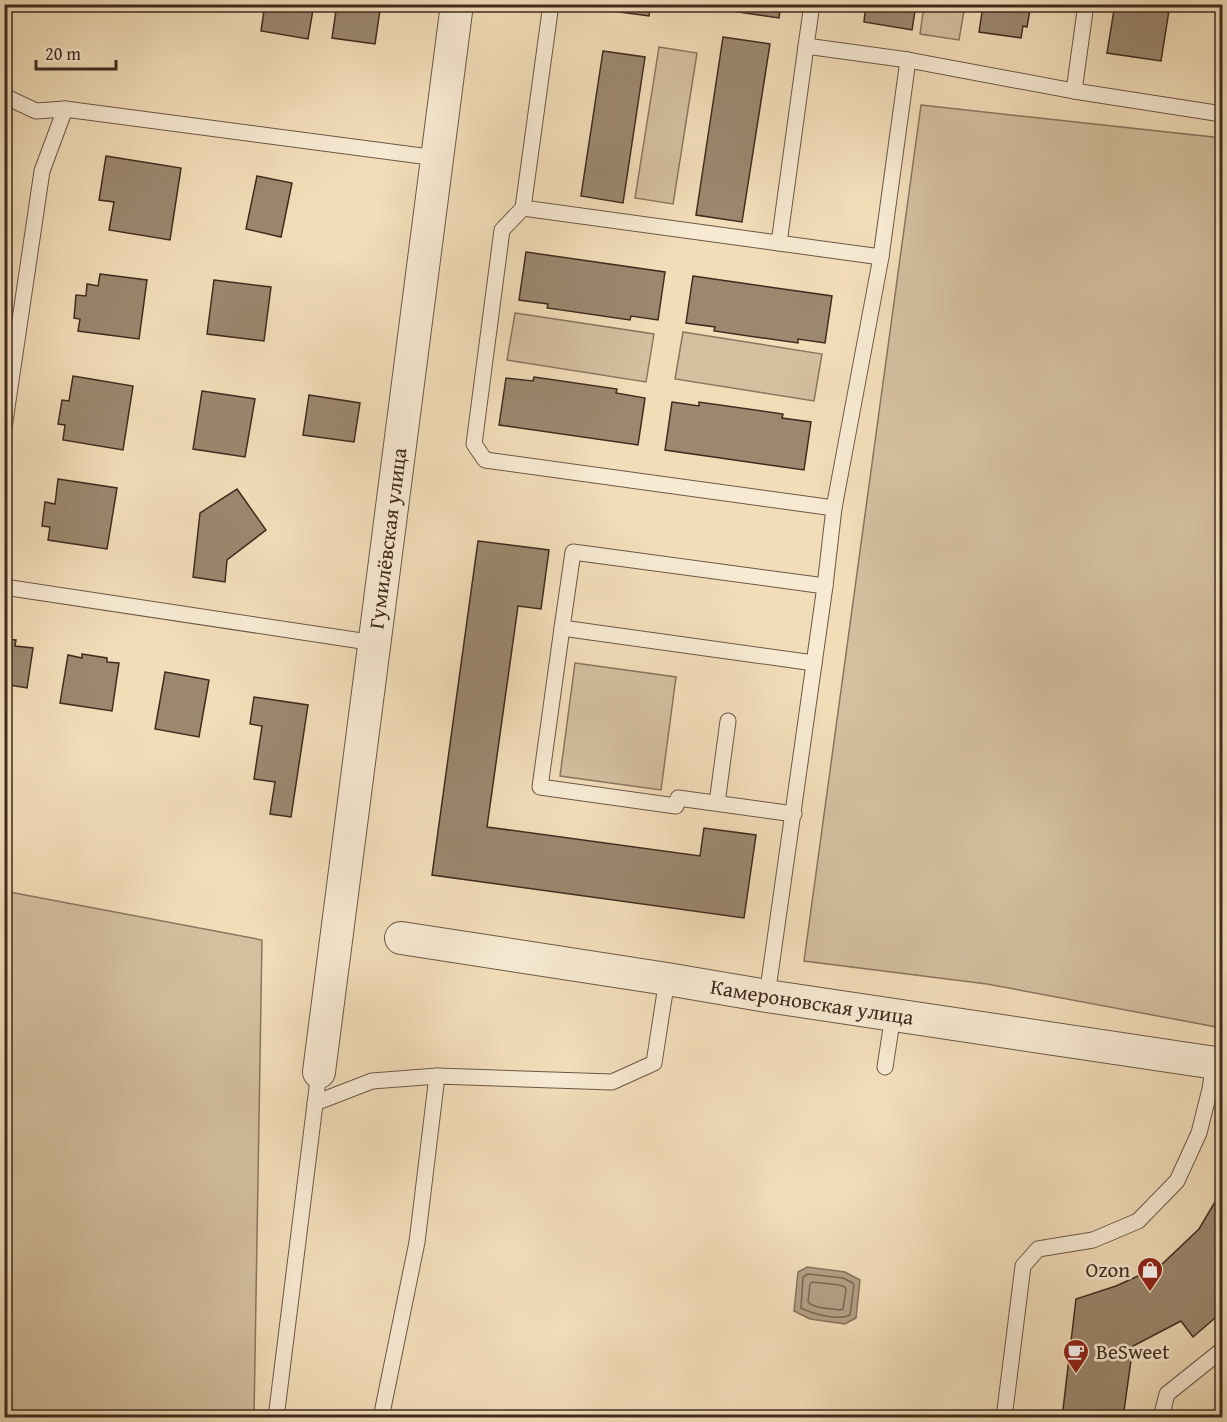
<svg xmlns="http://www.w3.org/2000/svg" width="1227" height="1422" font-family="'Gentium Book Plus',serif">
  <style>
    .green { fill: #d4bf9f; stroke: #8a755f; stroke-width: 1.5 }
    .water { fill: #b5a085; stroke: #86715c; stroke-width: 1.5 }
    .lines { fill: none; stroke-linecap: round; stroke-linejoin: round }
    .shore { stroke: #7a6652; stroke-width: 1.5 }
    .building { fill: #9c886f; stroke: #3f2b1f; stroke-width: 1.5 }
    .service-casing { stroke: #6c5846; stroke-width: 17 }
    .minor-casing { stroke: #6c5846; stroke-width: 34 }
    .service { stroke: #f7e9d2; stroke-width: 15 }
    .minor { stroke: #f7e9d2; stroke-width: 32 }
    .labels { text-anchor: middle; stroke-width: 5; stroke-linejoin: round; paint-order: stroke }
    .street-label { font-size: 21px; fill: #3f2b1f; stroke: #f7e9d2 }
    .poi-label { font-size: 21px; fill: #3f2b1f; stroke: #f7e9d2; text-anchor: end }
  </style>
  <rect width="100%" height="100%" fill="#f2ddb9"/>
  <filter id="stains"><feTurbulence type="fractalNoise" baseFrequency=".00333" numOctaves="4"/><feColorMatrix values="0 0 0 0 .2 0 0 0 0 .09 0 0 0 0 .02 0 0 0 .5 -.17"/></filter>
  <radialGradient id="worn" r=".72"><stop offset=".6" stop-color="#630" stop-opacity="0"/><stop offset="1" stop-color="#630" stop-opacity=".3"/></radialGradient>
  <!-- green -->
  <g class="green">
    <path d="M924 5H965L959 40 920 34Z"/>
    <path d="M659 47 697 53 673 204 635 198Z"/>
    <path d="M921 105 1222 138V1028L987 984 804 961Z"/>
    <path d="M515 313 654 334 646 382 507 360Z"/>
    <path d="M683 332 822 354 814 401 675 379Z"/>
    <path d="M575 663 676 677 661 790 560 776Z"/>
    <path d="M4 891 262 940 254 1417H5Z"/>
  </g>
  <!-- water -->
  <path class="water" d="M807 1267 845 1272 860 1280 856 1318 845 1324 810 1319 794 1311 798 1272Z"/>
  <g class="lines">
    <!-- shore -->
    <g class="shore">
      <path d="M808 1274 843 1278 853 1283 854 1285 850 1315C838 1321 813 1314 801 1308L803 1277Z"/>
      <path d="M812 1282 840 1285 845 1287 846 1290 843 1309 840 1310C830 1308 815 1309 808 1302L810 1284Z"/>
    </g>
  </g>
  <!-- building -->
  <g class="building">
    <path d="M265 4H314L308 39 261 31Z"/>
    <path d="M337 4 380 10 375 44 332 38Z"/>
    <path d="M606 4H651L649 16 605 10Z"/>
    <path d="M733 4H781L779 18 732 11Z"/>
    <path d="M866 4H916L912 30 864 22Z"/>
    <path d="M979 4H1031L1027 27 1023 26 1021 38 979 32 983 6H979Z"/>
    <path d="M1115 4H1170L1161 61 1107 53Z"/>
    <path d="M723 37 770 44 742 222 696 215Z"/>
    <path d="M603 51 645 57 623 203 581 196Z"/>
    <path d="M106 156 181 168 170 240 109 230 114 202 99 200Z"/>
    <path d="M257 176 292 183 281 237 246 229Z"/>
    <path d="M526 252 665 272 658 320 631 316 630 320 547 308 548 304 519 300Z"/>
    <path d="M100 274 147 280 139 339 78 331 80 319 74 318 76 295 86 296 87 284 98 286Z"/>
    <path d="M693 276 832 296 825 343 798 339V343L714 331 715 327 686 323Z"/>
    <path d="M214 280 271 287 264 341 207 334Z"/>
    <path d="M73 376 133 386 123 450 63 440 65 425 58 424 62 400 69 401Z"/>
    <path d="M534 377 617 389 616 393 645 398 638 445 499 425 506 378 533 381Z"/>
    <path d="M202 391 255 399 245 457 193 449Z"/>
    <path d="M309 395 360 403 354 442 303 435Z"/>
    <path d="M672 402 699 406V402L783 414 782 418 811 422 804 470 665 450Z"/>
    <path d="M58 479 117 488 107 549 48 540 50 527 42 526 45 502 55 504Z"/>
    <path d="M237 489 266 530 227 560 225 582 193 577 200 513Z"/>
    <path d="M478 541 549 550 541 609 518 606 487 827 700 856 704 828 756 835 744 918 432 875Z"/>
    <path d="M4 639 16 640 15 646 33 648 27 688 4 684Z"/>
    <path d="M82 654 107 658V662L119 663 112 711 60 703 68 655 82 658Z"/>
    <path d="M165 672 209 680 199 737 155 729Z"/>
    <path d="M254 697 308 705 291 817 270 814 275 782 254 779 262 726 250 724Z"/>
    <path d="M1222 1190V1312L1193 1337 1181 1321 1133 1346 1123 1418H1062L1076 1299 1116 1286 1160 1266 1199 1229Z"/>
  </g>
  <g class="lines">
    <defs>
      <g id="service">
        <path d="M551 4 523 208 881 257"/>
        <path d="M1086 4 1074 91 1222 114"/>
        <path d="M806 46 812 4"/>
        <path d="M4 96 36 111 65 109"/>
        <path d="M523 208 502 230 474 444 485 460 834 508"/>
        <path d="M779 243 806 46 908 60 1074 91"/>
        <path d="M4 428 42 171 65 109 437 158"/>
        <path d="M4 587 375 643"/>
        <path d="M562 628 540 787 676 806 678 798 794 814"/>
        <path d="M814 663 562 628 573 552 825 586"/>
        <path d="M717 803 728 721"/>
        <path d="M767 996 825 586 834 508 881 257 908 60"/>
        <path d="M885 1067 893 1015"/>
        <path d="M315 1103 372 1081 437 1076"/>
        <path d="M276 1418 319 1072"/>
        <path d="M381 1418 417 1242 437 1076 612 1082 654 1063 667 979"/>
        <path d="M1004 1418 1023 1266 1038 1249 1093 1240 1138 1221 1177 1181 1199 1133 1210 1089 1214 1062"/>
        <path d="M1161 1418 1167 1394 1222 1350"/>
      </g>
      <g id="minor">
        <path id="s1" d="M401 938 667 979 767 996 1222 1064"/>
        <path id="s2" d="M319 1072 457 4"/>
      </g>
    </defs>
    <!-- service casing -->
    <use href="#service" class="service-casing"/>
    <!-- minor casing -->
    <use href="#minor" class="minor-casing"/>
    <!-- service -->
    <use href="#service" class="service"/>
    <!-- minor -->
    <use href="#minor" class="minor"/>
  </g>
  <!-- icons -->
  <defs>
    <symbol id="shop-pin" viewBox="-11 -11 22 30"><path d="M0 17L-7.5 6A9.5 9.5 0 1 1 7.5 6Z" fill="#8f2418" stroke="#f7e9d2"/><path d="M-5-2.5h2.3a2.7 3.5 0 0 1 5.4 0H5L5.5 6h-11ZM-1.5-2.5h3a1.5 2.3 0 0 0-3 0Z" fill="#fff"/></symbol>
    <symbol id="cafe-pin" viewBox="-11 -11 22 30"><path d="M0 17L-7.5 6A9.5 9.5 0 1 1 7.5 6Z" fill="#8f2418" stroke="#f7e9d2"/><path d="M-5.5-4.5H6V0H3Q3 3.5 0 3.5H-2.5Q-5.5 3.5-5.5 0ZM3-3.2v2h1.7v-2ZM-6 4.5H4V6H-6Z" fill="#fff"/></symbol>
  </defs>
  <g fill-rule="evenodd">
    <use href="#shop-pin" x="1135" y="1255" width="30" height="40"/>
    <use href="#cafe-pin" x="1061" y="1337" width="30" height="40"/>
  </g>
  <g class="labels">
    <!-- street labels -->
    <g class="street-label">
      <text dy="7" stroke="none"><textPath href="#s2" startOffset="538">Гумилёвская улица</textPath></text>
      <text dy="7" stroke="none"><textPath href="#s1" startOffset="416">Камероновская улица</textPath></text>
    </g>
    <!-- poi labels -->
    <g class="poi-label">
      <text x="1130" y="1277">Ozon</text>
      <text x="1096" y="1359" text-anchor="start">BeSweet</text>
    </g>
  </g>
  <!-- margin -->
  <rect width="1227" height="1422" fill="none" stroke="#f2ddb9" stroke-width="24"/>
  <rect x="6" y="6" width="1215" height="1410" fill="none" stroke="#3f2b1f" stroke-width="3"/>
  <rect x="12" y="12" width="1203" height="1398" fill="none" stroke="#3f2b1f" stroke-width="1.5"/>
  <!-- scale -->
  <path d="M36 60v9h80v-9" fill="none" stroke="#3f2b1f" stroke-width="3"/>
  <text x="45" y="60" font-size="18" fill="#3f2b1f" stroke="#f7e9d2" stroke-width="4.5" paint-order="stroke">20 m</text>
  <rect width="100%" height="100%" filter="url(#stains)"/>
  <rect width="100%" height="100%" fill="url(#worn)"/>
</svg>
